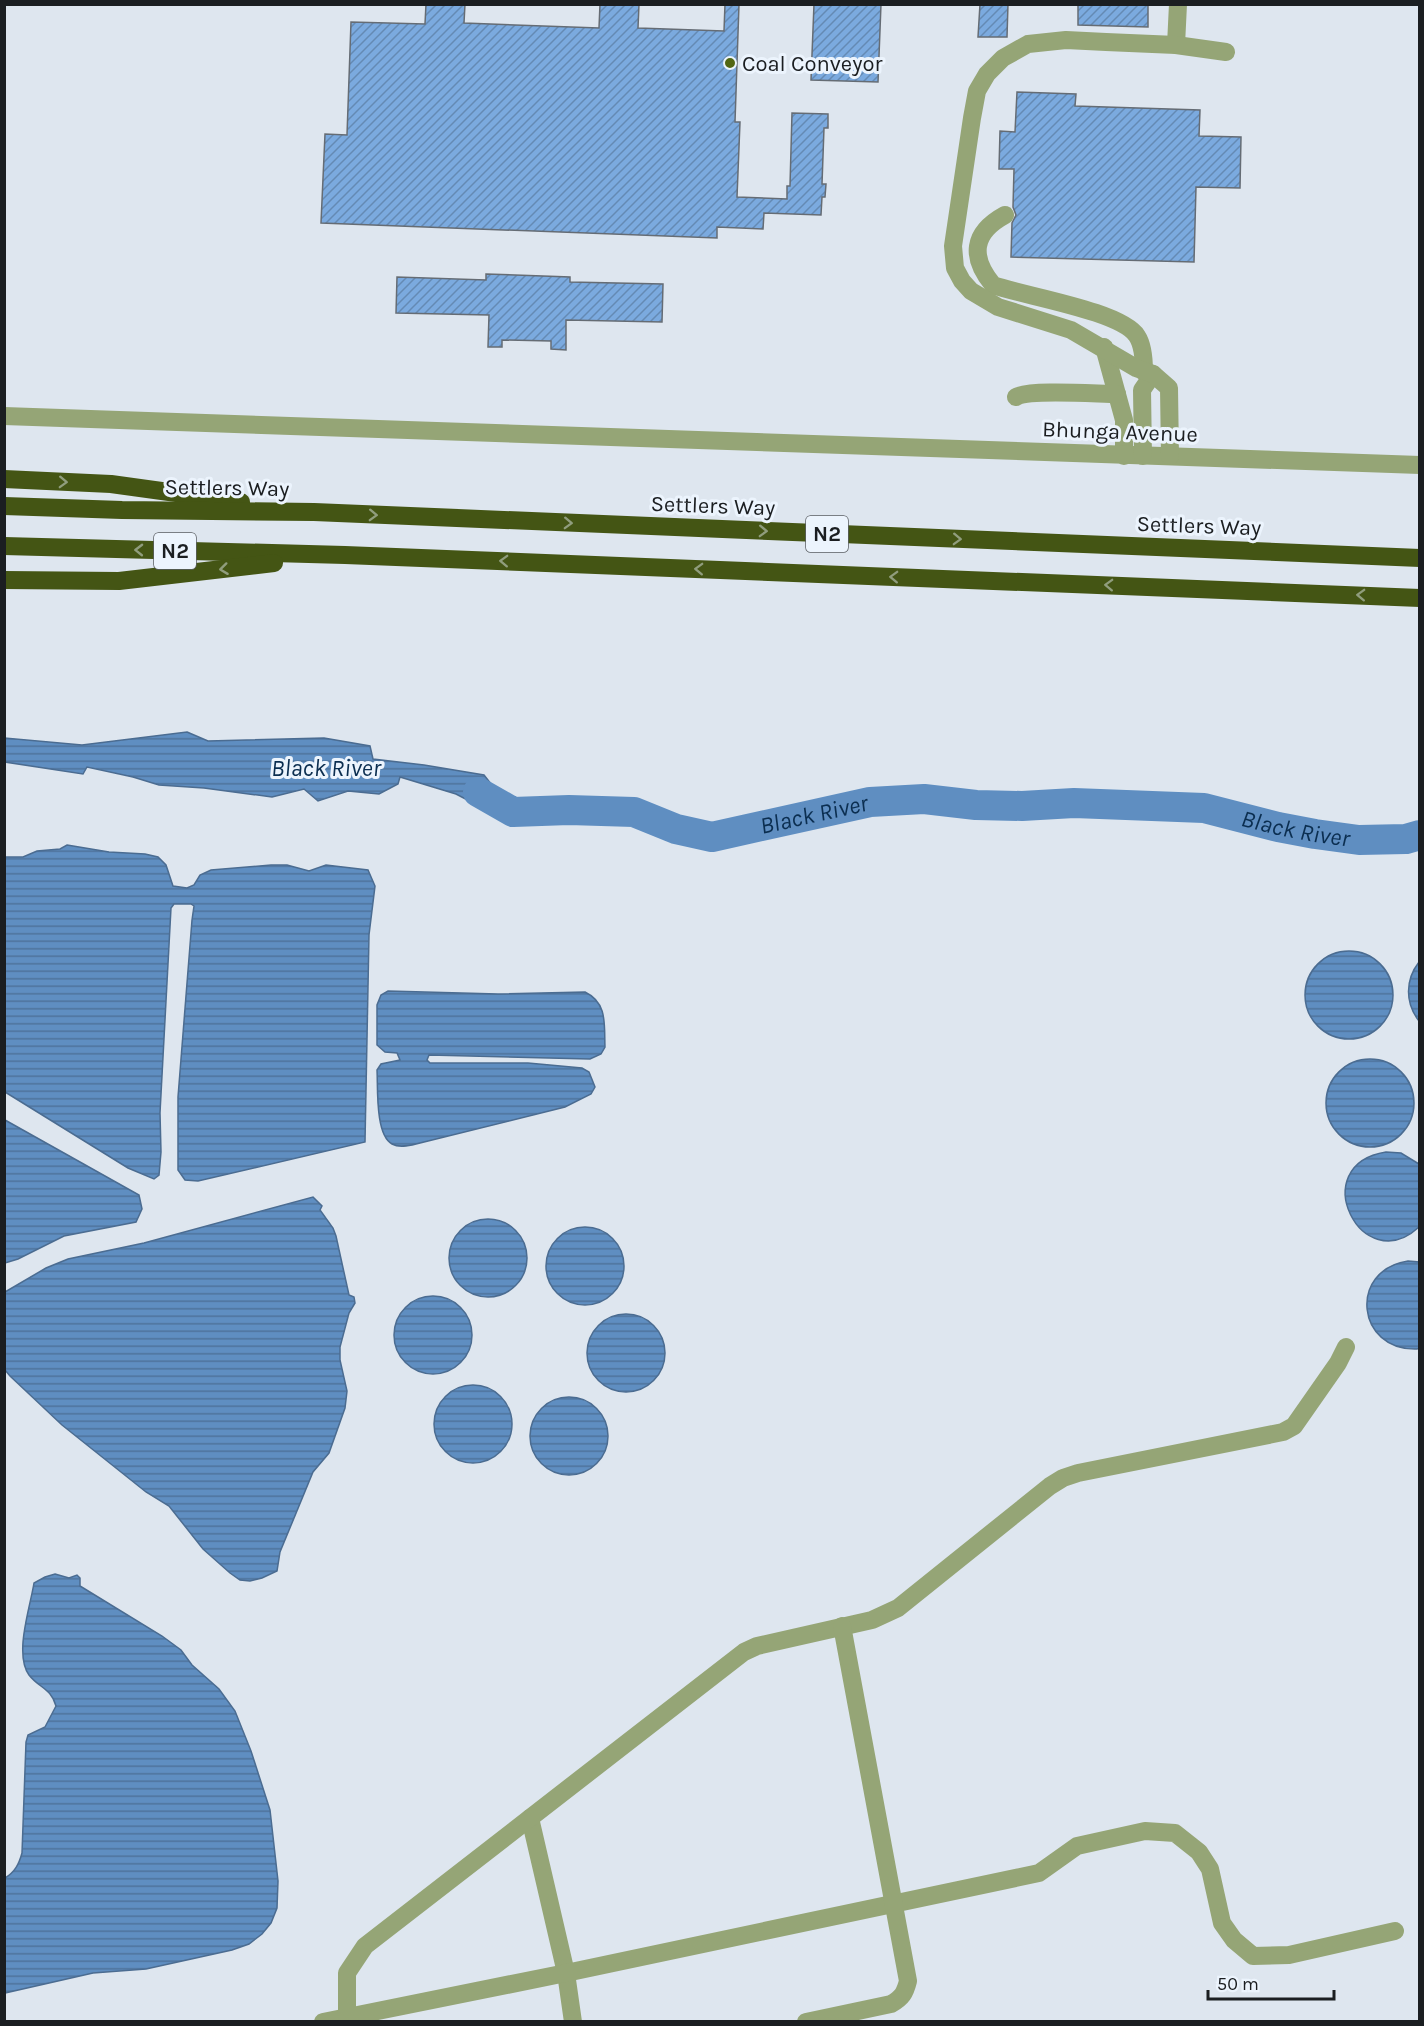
<svg xmlns="http://www.w3.org/2000/svg" width="1424" height="2026" font-family="Karla,sans-serif">
  <style>
    .water { fill: url(#water-rules); stroke: #4b6c91; stroke-width: 1.5 }
    .lines { fill: none; stroke-linecap: round; stroke-linejoin: round }
    .river { stroke: #5f8ec1; stroke-width: 30 }
    .building { fill: url(#building-hatch); stroke: #656c74; stroke-width: 1.5 }
    .minor { stroke: #95a576; stroke-width: 18 }
    .highway { stroke: #445514; stroke-width: 18 }
    .oneway { stroke: #909d7d }
    .poi-dot { fill: #516613; stroke: #ecf4fd; stroke-width: 2 }
    .labels { text-anchor: middle; stroke-width: 6; stroke-linejoin: round; paint-order: stroke }
    .shield { fill: #ecf4fd; stroke: #5a5e63; stroke-width: 1.5 }
    .shield-label { font-size: 21px; font-weight: bold; fill: #1b1e21 }
    .poi-label { font-size: 22px; fill: #1b1e21; stroke: #ecf4fd; text-anchor: start }
    .street-label { font-size: 22px; fill: #1b1e21; stroke: #ecf4fd }
    .water-label { font-size: 24px; font-style: italic; fill: #0b2e50; stroke: #ecf4fd }
  </style>
  <defs>
    <pattern id="water-rules" width="6" height="5" patternUnits="userSpaceOnUse" patternTransform="scale(1.5)"><rect width="6" height="5" fill="#5f8ec1"/><path d="M0 2.5h6" fill="none" stroke="#4e739c"/></pattern>
    <pattern id="building-hatch" width="6" height="6" patternUnits="userSpaceOnUse" patternTransform="scale(1.5)"><rect width="6" height="6" fill="#7baadf"/><path d="M-1 1l2-2M0 6l6-6M5 7l2-2" fill="none" stroke="#648ab4"/></pattern>
  </defs>
  <rect width="100%" height="100%" fill="#dee6ef"/>
  <!-- water -->
  <g class="water">
    <path d="M187 732 208 741 324 738 370 746 373 759 424 765 484 775 513 812 502 818 456 794 400 777 398 784 379 794 348 791 318 801 304 789 272 797 204 788 159 785 133 777 87 767 83 774 5 762V738L82 745Z"/>
    <path d="M67 845 109 852 145 854 158 857 166 865 173 886 187 888 194 885 200 875 211 870 271 865H287L309 871 326 865 368 870 375 886 369 935 365 1142 198 1181 185 1180 178 1170V1097L192 920 194 906 191 904H174L171 908 160 1113 161 1152 159 1175 154 1179 128 1168 5 1092V857H23L37 851 60 849Z"/>
    <circle cx="1349" cy="995" r="44"/>
    <path d="M1419 962V1021C1405 1003 1405 980 1419 962Z"/>
    <path d="M388 991 498 994 585 992C608 1003 604 1025 605 1047L601 1054 590 1059 429 1055 427 1060 430 1063H528L582 1068 589 1072 595 1087 591 1094 565 1107 416 1144C408 1146 399 1148 392 1144 375 1135 378 1087 377 1070L381 1064 400 1060 397 1053 385 1052 377 1045V1005L381 995Z"/>
    <circle cx="1370" cy="1103" r="44"/>
    <path d="M5 1120 139 1195 142 1209 136 1222 64 1236 18 1259 5 1263Z"/>
    <path d="M1386 1152 1401 1153 1419 1164V1227C1362 1280 1304 1165 1386 1152Z"/>
    <path d="M313 1197 322 1206 320 1210 333 1228 336 1236 349 1295 354 1297 355 1303 349 1313 340 1347V1360L347 1391 345 1408 329 1453 313 1472 280 1552 277 1571 262 1578 250 1581 240 1580 230 1573 203 1549 169 1506 146 1492 62 1425 10 1376 5 1370V1292L46 1268 68 1259 144 1243Z"/>
    <circle cx="488" cy="1258" r="39"/>
    <circle cx="585" cy="1266" r="39"/>
    <path d="M1408 1261 1419 1262 1420 1348 1417 1349C1356 1351 1348 1270 1408 1261Z"/>
    <circle cx="433" cy="1335" r="39"/>
    <circle cx="626" cy="1353" r="39"/>
    <circle cx="473" cy="1424" r="39"/>
    <circle cx="569" cy="1436" r="39"/>
    <path d="M55 1574 69 1578 77 1575 80 1578V1586L162 1636 181 1650 192 1665 219 1689 235 1711 251 1751 270 1810 278 1881 277 1908 271 1923 262 1934 249 1944 232 1950 146 1969 93 1973 5 1993V1878C15 1872 19 1864 22 1853L26 1742 28 1735 45 1727 56 1706C51 1688 39 1688 29 1675 14 1654 30 1608 34 1583L45 1577Z"/>
  </g>
  <g class="lines">
    <!-- river -->
    <path class="river" id="s1" d="M478 792 513 812 569 810 634 812 676 829 712 837 870 802 924 799 976 805 1022 806 1074 803 1204 808 1278 827 1315 834 1359 840 1406 839 1420 835"/>
  </g>
  <!-- building -->
  <g class="building">
    <path d="M426 4H465L464 23 599 28 600 4H639L638 28 724 31 725 4H739L735 122H740L737 197 787 199V186H790L792 113 828 114V128H824L822 184H826L825 197H822L821 215 764 213 763 229 717 227V238L321 223 325 134 347 135 351 22 425 24Z"/>
    <path d="M814 4H881L878 82 811 80Z"/>
    <path d="M980 4H1008L1007 37H978Z"/>
    <path d="M1078 4H1148V27L1078 25Z"/>
    <path d="M1017 92 1076 94 1075 106 1200 110 1199 136 1241 137 1240 188 1196 187 1194 262 1011 257 1012 223 1016 215 1013 207 1014 169H999L1000 131 1015 132Z"/>
    <path d="M486 274 570 277V282L663 284 662 322 566 320V350L551 349V341L502 340V347H488L489 315 396 313 397 277 486 280Z"/>
  </g>
  <g class="lines">
    <!-- minor -->
    <g class="minor">
      <path d="M1176 45 1178 4"/>
      <path d="M1005 215C972 233 970 257 993 285 1024 296 1121 311 1137 336 1143 345 1144 361 1144 372"/>
      <path d="M1104 347 1124 420V456"/>
      <path d="M1016 397C1028 389 1098 394 1117 394"/>
      <path d="M4 416 1420 465"/>
      <path d="M1143 456 1142 390 1153 374"/>
      <path d="M1170 456 1169 388 1153 374 1136 368 1071 330 998 307 971 291 962 281 955 268 953 246 972 118 977 91 987 74 1003 58 1028 44 1066 40 1106 42 1176 45 1226 52"/>
      <path d="M530 1818 566 1973 573 2022"/>
      <path d="M323 2022 566 1973 1039 1873 1077 1846 1145 1831 1175 1833 1199 1852 1210 1869 1222 1923 1234 1940 1253 1956 1289 1955 1395 1931"/>
      <path d="M347 2022V1973L365 1946 744 1652 757 1646 872 1620 898 1608 1050 1486 1063 1478 1078 1473 1283 1432 1294 1426 1338 1363 1346 1347"/>
      <path d="M806 2022 891 2004C902 1998 905 1993 908 1981L842 1626"/>
    </g>
    <!-- highway -->
    <g class="highway">
      <path d="M4 479 111 484 241 502"/>
      <path d="M4 506 122 510 314 512 1420 558"/>
      <path d="M4 546 345 555 1420 598"/>
      <path d="M4 580 119 581 274 563"/>
    </g>
  </g>
  <!-- one-way arrows -->
  <defs><path id="oneway-chevron" d="M-2-3.5L2.5 0L-2 3.5" fill="none" stroke-width="1.6" stroke-linecap="round" stroke-linejoin="round" transform="scale(1.5)"/></defs>
  <g class="oneway">
    <use href="#oneway-chevron" transform="translate(63 482) rotate(2)"/>
    <use href="#oneway-chevron" transform="translate(373 515) rotate(2)"/>
    <use href="#oneway-chevron" transform="translate(568 523) rotate(2)"/>
    <use href="#oneway-chevron" transform="translate(763 531) rotate(2)"/>
    <use href="#oneway-chevron" transform="translate(957 539) rotate(2)"/>
    <use href="#oneway-chevron" transform="translate(139 550) rotate(-179)"/>
    <use href="#oneway-chevron" transform="translate(504 561) rotate(-178)"/>
    <use href="#oneway-chevron" transform="translate(224 569) rotate(173)"/>
    <use href="#oneway-chevron" transform="translate(699 569) rotate(-178)"/>
    <use href="#oneway-chevron" transform="translate(894 577) rotate(-178)"/>
    <use href="#oneway-chevron" transform="translate(1109 585) rotate(-178)"/>
    <use href="#oneway-chevron" transform="translate(1361 595) rotate(-178)"/>
  </g>
  <!-- markers -->
  <circle class="poi-dot" cx="730" cy="63" r="6"/>
  <g class="labels">
    <!-- shield labels -->
    <g class="shield">
      <rect x="806" y="516" width="42" height="36" rx="4.5"/>
      <rect x="154" y="533" width="42" height="36" rx="4.5"/>
    </g>
    <g class="shield-label">
      <text x="827" y="541">N2</text>
      <text x="175" y="558">N2</text>
    </g>
    <!-- poi labels -->
    <g class="poi-label">
      <text x="742" y="71">Coal Conveyor</text>
    </g>
    <!-- street labels -->
    <g class="street-label">
      <text transform="translate(1120 431) rotate(2)" y="8">Bhunga Avenue</text>
      <text transform="translate(227 487) rotate(1)" y="8">Settlers Way</text>
      <text transform="translate(713 505) rotate(2)" y="8">Settlers Way</text>
      <text transform="translate(1199 525) rotate(2)" y="8">Settlers Way</text>
    </g>
    <!-- water labels -->
    <g class="water-label">
      <text x="326" y="776">Black River</text>
      <text dy="8" stroke="none"><textPath href="#s1" startOffset="348">Black River</textPath></text>
      <text dy="8" stroke="none"><textPath href="#s1" startOffset="834">Black River</textPath></text>
    </g>
  </g>
  <!-- border -->
  <rect width="1424" height="2026" fill="none" stroke="#1b1e21" stroke-width="12"/>
  <!-- scale -->
  <path d="M1208 1990v9h126v-9" fill="none" stroke="#1b1e21" stroke-width="3"/>
  <text x="1217" y="1990" font-size="18" fill="#1b1e21" stroke="#ecf4fd" stroke-width="4.5" paint-order="stroke">50 m</text>
</svg>
